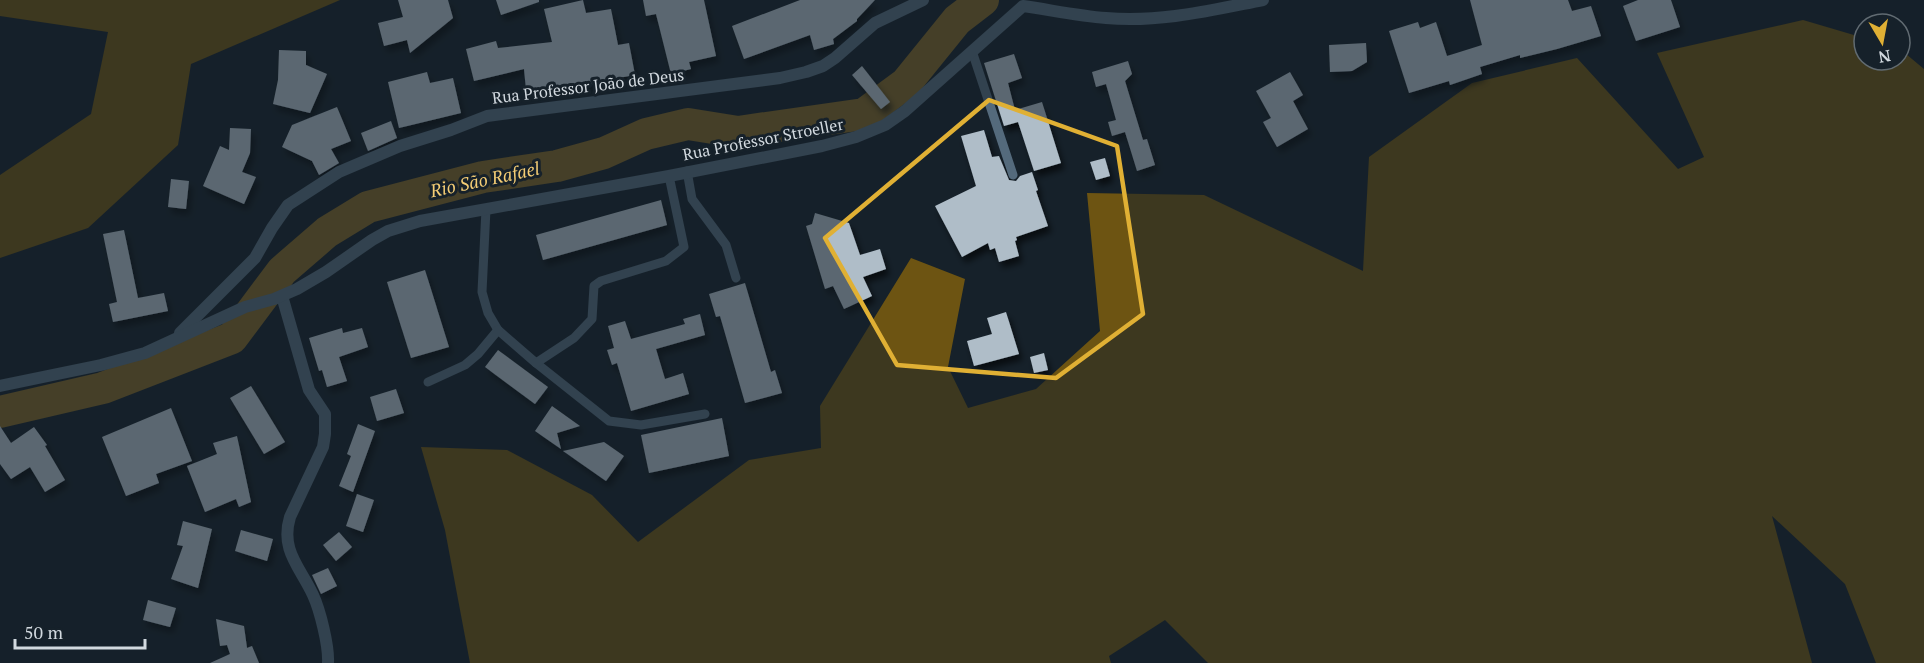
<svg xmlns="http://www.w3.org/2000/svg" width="1924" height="663" font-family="'PT Serif',serif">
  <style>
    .forest { fill: #6d5412 }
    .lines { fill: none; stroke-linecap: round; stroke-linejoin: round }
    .river { stroke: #7e6426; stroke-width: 32 }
    .building { fill: #afbdc8; filter: url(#shadow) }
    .lane { stroke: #546a7c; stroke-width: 9 }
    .street { stroke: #546a7c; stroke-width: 12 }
    .marked { fill: none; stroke: #e0b034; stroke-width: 4.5; stroke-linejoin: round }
    .labels { text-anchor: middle; stroke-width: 6; stroke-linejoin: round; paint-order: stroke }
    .street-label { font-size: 16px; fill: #d2d9df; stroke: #16212a }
    .water-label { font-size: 18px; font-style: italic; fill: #f4cd75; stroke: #16212a }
  </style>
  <defs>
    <filter id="shadow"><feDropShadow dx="3.5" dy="6" stdDeviation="3" flood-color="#0009"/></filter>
  </defs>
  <rect width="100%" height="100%" fill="#16212a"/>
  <!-- forest -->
  <g class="forest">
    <path d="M0 0H340L191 64 178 145 88 228 0 258V175L91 114 108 32 0 16Z"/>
    <path d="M1803 20 1864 38V60H1900V49L1924 69V663H1876L1845 584 1772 516 1812 663H1208L1165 620 1109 656 1111 663H470L445 530 421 447 507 450 592 495 638 542 749 460 821 448 820 406 911 258 965 279 948 367 968 408 1036 389 1100 331 1087 193 1204 195 1363 271 1369 157 1472 83 1577 58 1678 169 1704 157 1657 53Z"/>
  </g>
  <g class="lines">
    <!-- river -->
    <path class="river" d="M0 412 103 388 232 338 282 271 327 232 368 207 483 177 557 166 604 153 646 134 688 124 738 132 864 114 906 83 957 20 983 0"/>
  </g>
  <!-- building -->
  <g class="building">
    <path d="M398 0H448L453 18 410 53 407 40 384 46 378 23 403 17Z"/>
    <path d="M496 0H539V2L501 15Z"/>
    <path d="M583 0 586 13 611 9 618 45 629 43 635 75 596 82V84L526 90 524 69 474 81 466 49 496 41 498 48 552 42 544 9Z"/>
    <path d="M643 0H704L716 56 689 62 691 69 671 74 656 14 646 16Z"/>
    <path d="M800 0H875L857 19V21L833 39 834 44 814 50 810 35 744 59 732 26Z"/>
    <path d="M1470 0H1568L1572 11 1591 6 1601 36 1557 49 1520 58V55L1480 67 1482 74 1450 85 1449 81 1409 93 1389 31 1418 22 1420 28 1436 22 1447 56 1482 45Z"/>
    <path d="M1638 0H1671L1680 27 1636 41 1623 6Z"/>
    <path d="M1366 43 1367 62 1352 71 1330 72 1329 45Z"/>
    <path d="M279 50 306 51V65L327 74 310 113 273 104 278 80Z"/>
    <path d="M1014 54 1022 78 1008 83 1015 110 1042 102 1061 163 1034 171 1018 122 1004 126 984 63Z"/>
    <path d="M1128 61 1132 74 1125 81 1143 140 1147 139 1155 165 1137 171 1125 132 1112 136 1108 122 1116 120 1106 84 1096 87 1092 72Z"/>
    <path d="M862 66 890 102 881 109 852 75Z"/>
    <path d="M427 72 430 83 453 78 461 113 399 128 388 82Z"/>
    <path d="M1290 72 1303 95 1293 101 1308 129 1277 147 1263 122 1271 118 1256 91Z"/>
    <path d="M337 107 351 141 331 149 339 163 319 175 312 161 282 147 292 125Z"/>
    <path d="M391 121 397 138 368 151 361 133Z"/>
    <path d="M230 128 251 129 250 153 242 172 256 177 244 204 203 186 220 146 229 150Z"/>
    <path d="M984 130 992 157 999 156 1009 180 1016 181 1020 176 1032 172 1038 190 1036 191 1048 226 1016 237 1017 240 1015 241 1019 256 999 262 995 248 990 250 988 243 962 257 935 206 976 186 961 136Z"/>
    <path d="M1105 158 1110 176 1096 180 1090 162Z"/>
    <path d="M171 179 189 181 186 209 168 207Z"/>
    <path d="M661 200 667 225 543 260 536 235Z"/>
    <path d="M815 213 849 223 860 255 880 249 886 269 863 277 872 296 844 309 833 286 825 289 806 226 812 224Z"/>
    <path d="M124 230 138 298 164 293 168 311 113 322 109 304 117 302 103 234Z"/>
    <path d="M425 270 449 347 411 358 387 282Z"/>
    <path d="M745 283 771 372 775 370 782 393 745 403 720 316 716 317 709 294Z"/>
    <path d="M1006 312 1019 354 974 366 967 341 992 334 987 318Z"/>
    <path d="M700 314 705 335 656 349 665 379 683 373 689 394 631 411 617 363 612 365 607 350 614 348 608 326 625 321 631 339 685 324 683 319Z"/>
    <path d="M342 328 343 333 362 328 368 347 339 357 347 381 327 387 322 370 319 371 309 338Z"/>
    <path d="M498 350 548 387 535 404 485 367Z"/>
    <path d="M1044 353 1048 370 1034 373 1030 357Z"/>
    <path d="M251 386 285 442 264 454 230 398Z"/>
    <path d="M396 389 404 413 377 421 370 397Z"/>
    <path d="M552 406 580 426 557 433 561 449 535 431Z"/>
    <path d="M171 408 192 461 156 474 159 483 126 496 102 437Z"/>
    <path d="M722 418 729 456 649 473 641 435Z"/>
    <path d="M358 424 375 431 353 492 339 486 351 456 347 454Z"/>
    <path d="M0 426 11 443 34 427 47 445 45 446 65 480 45 492 30 467 11 479 0 464Z"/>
    <path d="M237 436 251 502 239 507 236 499 205 512 187 466 217 454 213 443Z"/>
    <path d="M604 442 624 456 606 481 563 451Z"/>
    <path d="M357 494 374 500 363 532 346 526Z"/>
    <path d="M183 521 212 529 198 588 171 579 183 546 177 545Z"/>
    <path d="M241 530 273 539 267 561 235 551Z"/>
    <path d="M339 532 352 547 336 561 323 545Z"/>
    <path d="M328 568 337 586 321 594 312 575Z"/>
    <path d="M148 600 176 608 170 627 143 620Z"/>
    <path d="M216 619 244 626 247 648 252 646 259 663H210L230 654 227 645 220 646Z"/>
  </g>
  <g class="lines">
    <!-- lane -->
    <g class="lane">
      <path d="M972 51 1013 175"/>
      <path d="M687 171 692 199 726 245 736 278"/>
      <path d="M486 209 482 292 488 313 498 330 536 363 609 421 641 425 705 414"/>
      <path d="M536 363 574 338 592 319 594 286 601 281 666 261 684 247 669 176"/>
      <path d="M428 382 465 365 478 354 498 330"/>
    </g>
    <!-- street -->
    <g class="street">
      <path d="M282 296 309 390 325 414V434L323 447 290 517C280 550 300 567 313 595 320 610 329 646 328 663"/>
      <path d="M180 333 255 258 272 228 288 205 339 172 400 146 451 130 487 116 780 78 806 72 823 66 835 58 875 23 923 0"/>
      <path d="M0 386 101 365 145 353 245 307 274 299 297 289 326 272 372 240 388 231 420 221 669 176 822 146 856 137 885 125 905 111 1023 6C1051 10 1079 16 1106 18 1159 23 1212 10 1263 0"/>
    </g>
  </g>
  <!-- marked area -->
  <path d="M0 0H1924V663H0ZM989 100 1117 146 1143 314 1056 378 897 365 825 238Z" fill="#16212a" fill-opacity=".55" fill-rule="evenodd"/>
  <path class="marked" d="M989 100 1117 146 1143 314 1056 378 897 365 825 238Z"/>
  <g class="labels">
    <!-- street labels -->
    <g class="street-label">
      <text transform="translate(588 86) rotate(-7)" y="6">Rua Professor João de Deus</text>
      <text transform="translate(763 139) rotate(-11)" y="6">Rua Professor Stroeller</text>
    </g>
    <!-- water labels -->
    <g class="water-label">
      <text transform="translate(485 180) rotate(-12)" y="6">Rio São Rafael</text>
    </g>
  </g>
  <!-- north arrow -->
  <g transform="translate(1882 42) rotate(170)"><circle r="28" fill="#16212a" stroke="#616b72" stroke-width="1.5"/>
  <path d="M0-4.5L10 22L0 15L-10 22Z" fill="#e0b034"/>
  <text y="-9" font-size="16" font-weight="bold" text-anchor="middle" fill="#d2d9df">N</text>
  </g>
  <!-- scale -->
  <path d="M15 639v9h130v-9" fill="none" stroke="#d2d9df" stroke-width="3"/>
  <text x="24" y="639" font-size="18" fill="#d2d9df" stroke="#16212a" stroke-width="4.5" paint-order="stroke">50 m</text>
</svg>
